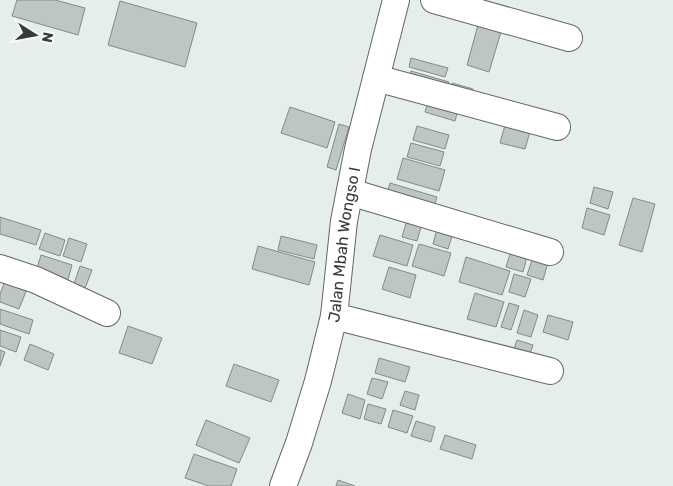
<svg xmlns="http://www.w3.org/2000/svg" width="673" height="486" font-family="Rubik,sans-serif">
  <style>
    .building { fill: #bec6c2; stroke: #838b87 }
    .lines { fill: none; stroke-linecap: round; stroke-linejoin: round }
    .minor-casing { stroke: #606764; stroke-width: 28 }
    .minor { stroke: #fff; stroke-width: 26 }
    .labels { text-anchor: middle; stroke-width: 5; stroke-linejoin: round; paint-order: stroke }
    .street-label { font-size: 16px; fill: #383b3a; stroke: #f3fcf8 }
  </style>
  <rect width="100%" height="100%" fill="#e6eeea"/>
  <!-- building -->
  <g class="building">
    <path d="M17 0H55L85 8 78 35 12 16Z"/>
    <path d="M120 1 197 23 185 67 108 45Z"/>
    <path d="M478 25 501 32 489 72 467 65Z"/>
    <path d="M411 58 448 68 445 77 409 67Z"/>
    <path d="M411 71 449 82 446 94 407 83Z"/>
    <path d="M452 83 473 89 471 99 450 94Z"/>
    <path d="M429 98 459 106 455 121 425 112Z"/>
    <path d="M290 107 335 122 327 148 281 133Z"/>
    <path d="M339 124 349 127 336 170 327 167Z"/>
    <path d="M505 125 530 132 525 149 500 143Z"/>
    <path d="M417 126 449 135 445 149 413 140Z"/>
    <path d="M411 143 444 152 440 166 407 157Z"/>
    <path d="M403 158 445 170 439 191 397 179Z"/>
    <path d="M390 183 437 197 433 211 386 197Z"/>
    <path d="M594 187 613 192 608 209 590 203Z"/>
    <path d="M633 198 655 204 642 252 619 245Z"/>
    <path d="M587 208 610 215 604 235 582 228Z"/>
    <path d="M0 217 41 230 36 245 0 234Z"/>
    <path d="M407 220 422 224 417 241 402 237Z"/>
    <path d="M438 225 454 230 448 249 433 244Z"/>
    <path d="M45 233 65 240 60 256 39 249Z"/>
    <path d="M380 235 413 245 407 266 373 256Z"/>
    <path d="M281 236 317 245 314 259 278 250Z"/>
    <path d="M69 238 87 244 81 262 63 256Z"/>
    <path d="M419 244 451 253 444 276 412 266Z"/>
    <path d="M258 246 315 262 309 285 252 269Z"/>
    <path d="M512 248 528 253 523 272 506 267Z"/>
    <path d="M534 254 549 259 543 280 527 275Z"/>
    <path d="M41 255 72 265 67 283 36 272Z"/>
    <path d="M466 257 510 271 502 295 459 282Z"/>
    <path d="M80 266 92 270 84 291 73 287Z"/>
    <path d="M389 267 416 275 410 298 382 289Z"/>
    <path d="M514 274 531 279 525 297 509 292Z"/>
    <path d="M7 276 29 284 19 309 0 302V294Z"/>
    <path d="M475 293 504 302 496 327 467 319Z"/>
    <path d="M509 303 519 306 511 330 501 327Z"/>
    <path d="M0 309 33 320 29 334 0 324Z"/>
    <path d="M524 310 538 315 531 337 517 333Z"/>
    <path d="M548 315 573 322 568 340 543 332Z"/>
    <path d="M128 326 162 338 152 364 119 353Z"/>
    <path d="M0 330 21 337 16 352 0 346Z"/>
    <path d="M517 340 533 345 529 357 513 352Z"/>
    <path d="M30 344 54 354 48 370 24 360Z"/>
    <path d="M0 350 5 352 0 366Z"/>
    <path d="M379 358 410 367 405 382 375 373Z"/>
    <path d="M234 364 279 380 271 402 226 386Z"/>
    <path d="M372 378 388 382 382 399 367 394Z"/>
    <path d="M405 391 419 395 415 410 400 405Z"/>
    <path d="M348 394 365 400 360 419 342 413Z"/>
    <path d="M368 404 386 409 381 424 364 419Z"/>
    <path d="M393 410 413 416 407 433 388 427Z"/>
    <path d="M206 420 250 438 239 463 196 445Z"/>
    <path d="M416 421 435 427 431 442 411 436Z"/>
    <path d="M445 435 476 445 472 459 440 449Z"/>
    <path d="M194 454 237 469 231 486H209L185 478Z"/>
    <path d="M338 480 355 486H336Z"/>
  </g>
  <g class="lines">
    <defs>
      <g id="minor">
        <path d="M434 0 569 38"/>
        <path d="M376 78 557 127"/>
        <path d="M350 192 550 252"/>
        <path d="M0 268 36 280 107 313"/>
        <path d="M334 316 550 371"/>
        <path id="s1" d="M283 486 299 443 318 381 334 316 344 221 358 149 396 0"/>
      </g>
    </defs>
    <!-- minor casing -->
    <use href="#minor" class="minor-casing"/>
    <!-- minor -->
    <use href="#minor" class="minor"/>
  </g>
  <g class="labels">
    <!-- street labels -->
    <g class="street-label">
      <text dy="6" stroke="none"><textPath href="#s1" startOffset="250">Jalan Mbah Wongso I</textPath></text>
    </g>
  </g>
  <!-- north arrow -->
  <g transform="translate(35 35) rotate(101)" stroke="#f3fcf8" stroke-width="4" paint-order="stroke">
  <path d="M0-4L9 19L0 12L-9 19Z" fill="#383b3a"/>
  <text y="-8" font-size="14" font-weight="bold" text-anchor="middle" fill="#383b3a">N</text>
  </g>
</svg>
